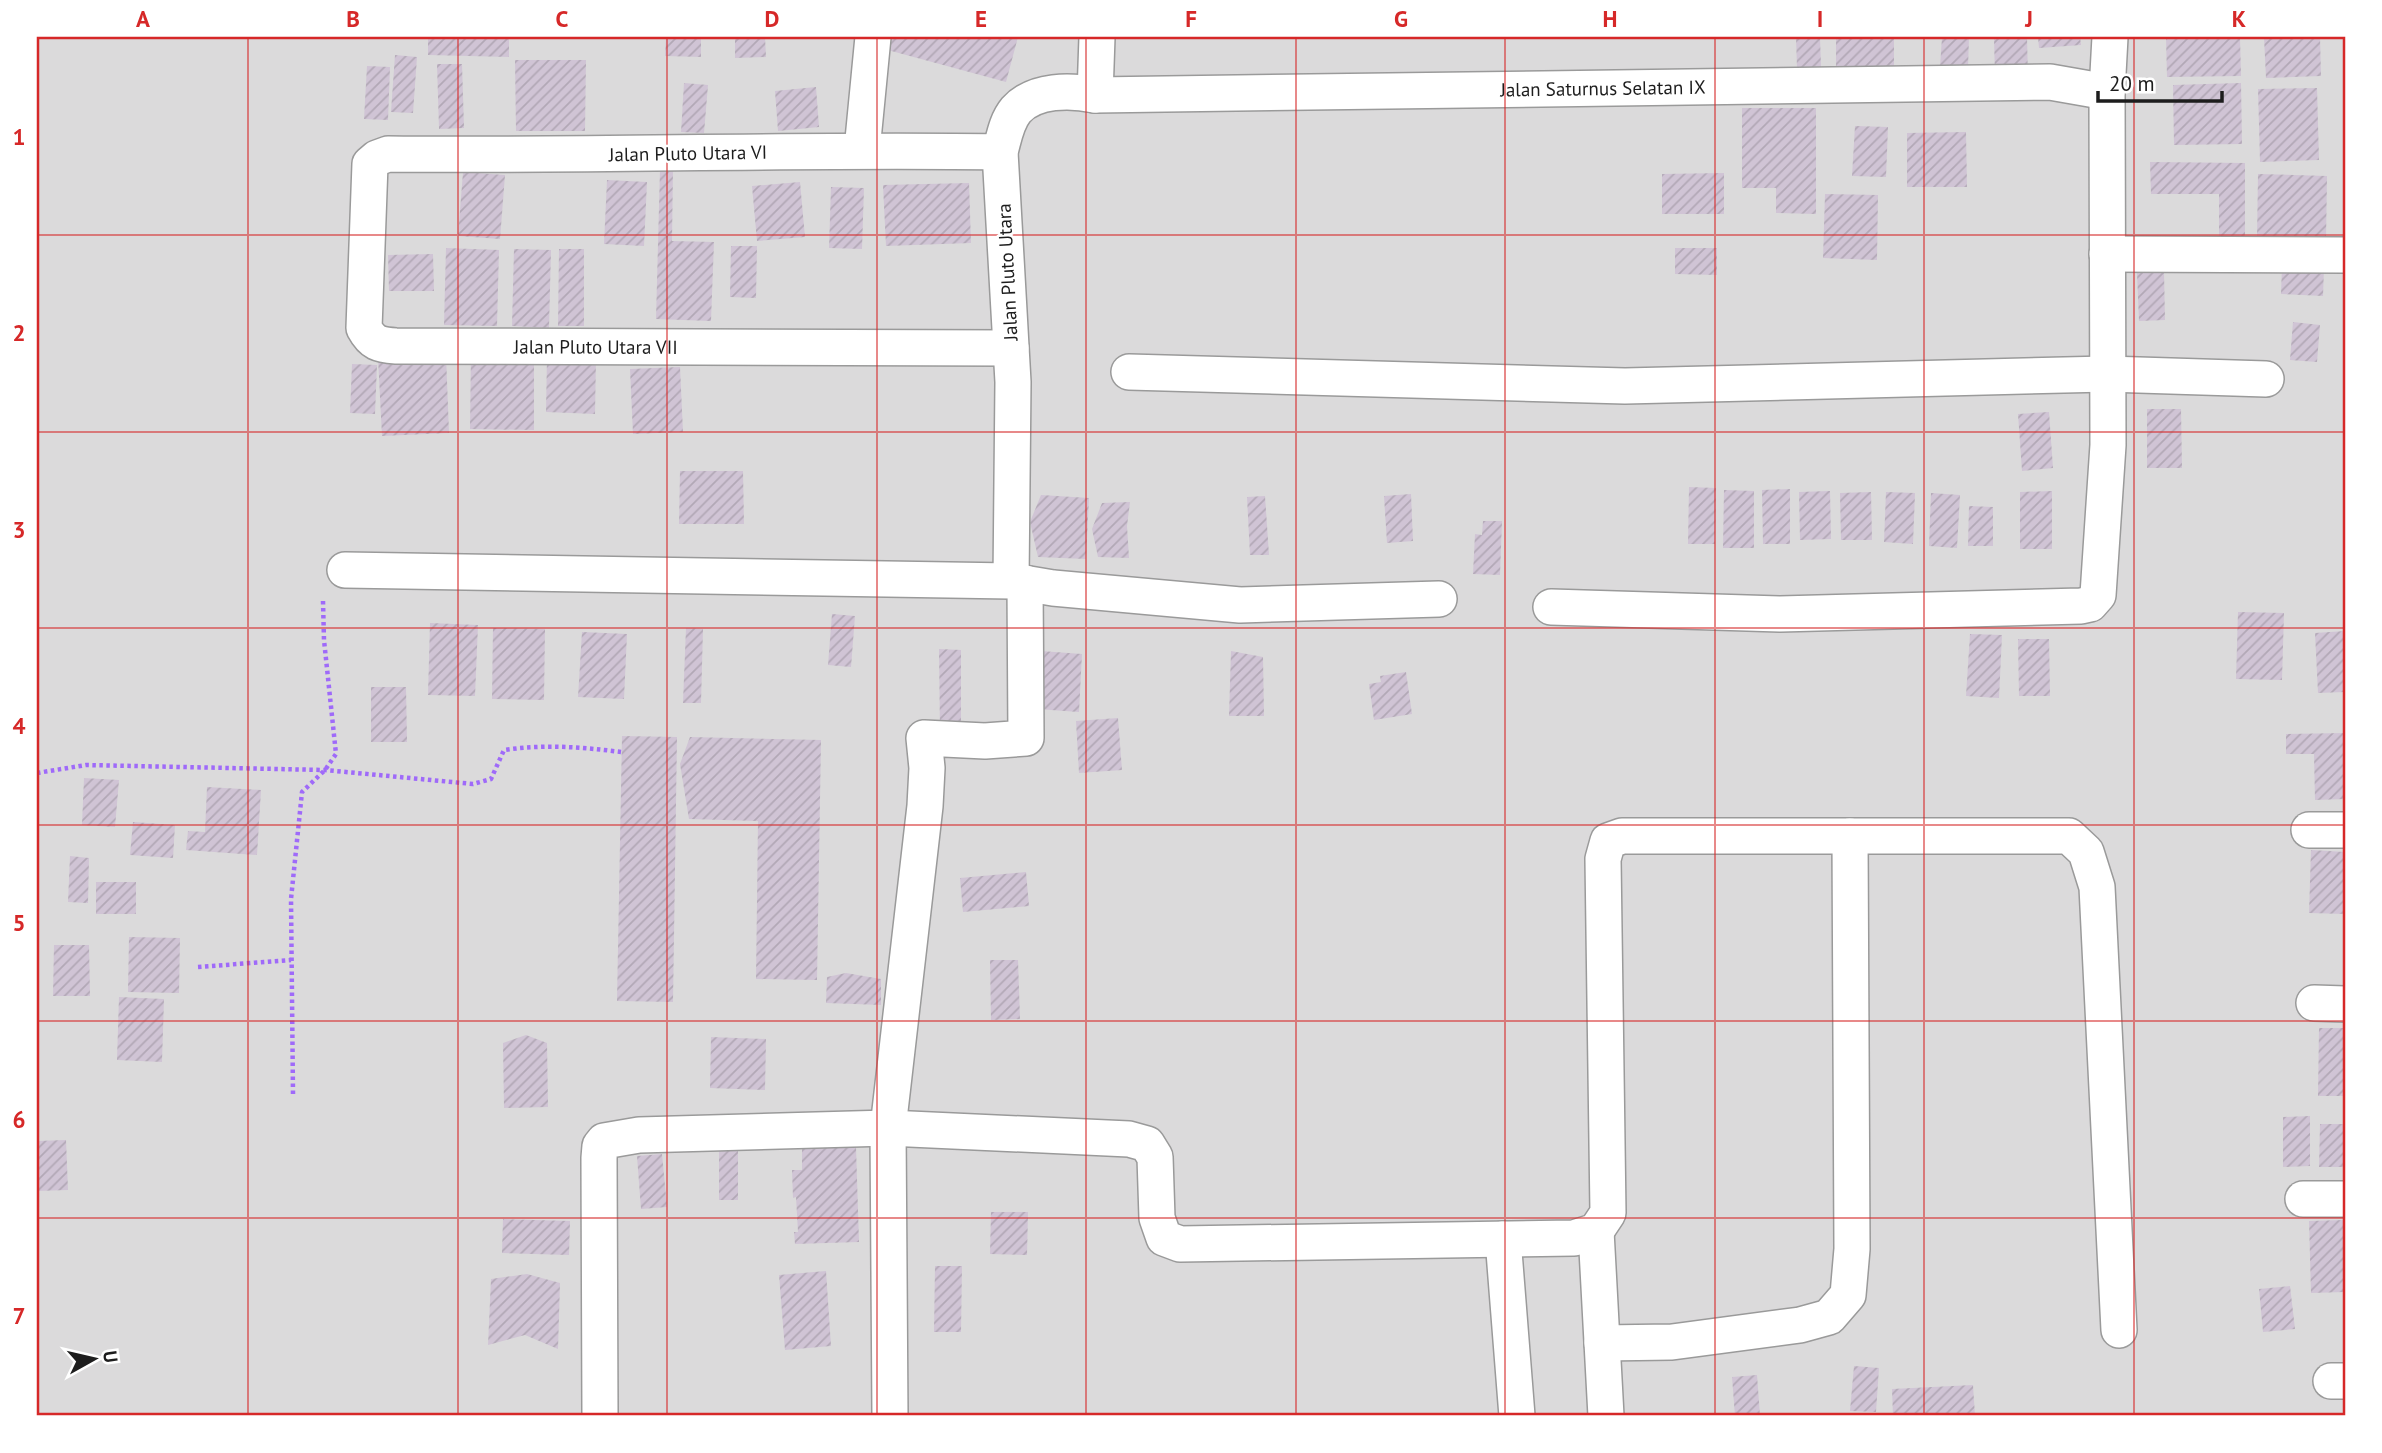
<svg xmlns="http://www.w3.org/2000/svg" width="2382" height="1453" font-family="'PT Sans',sans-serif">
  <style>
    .residential { fill: #dbdadb }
    .building { fill: url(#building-hatch) }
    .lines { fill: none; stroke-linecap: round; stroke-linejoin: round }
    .minor-casing { stroke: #9a9a9a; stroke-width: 38 }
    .path { stroke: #9f6af9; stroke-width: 4.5; stroke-dasharray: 3.5 3.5; stroke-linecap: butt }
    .minor { stroke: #fff; stroke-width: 35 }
    .grid { fill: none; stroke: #d62828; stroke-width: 2; stroke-opacity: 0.55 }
    .labels { text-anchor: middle; stroke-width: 5; stroke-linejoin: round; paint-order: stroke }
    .street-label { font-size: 19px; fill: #1d1d1d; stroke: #fff }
    .neatline { fill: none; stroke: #d62828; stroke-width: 2.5 }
    .grid-label { font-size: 23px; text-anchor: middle; font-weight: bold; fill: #d62828 }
  </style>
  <defs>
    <pattern id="building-hatch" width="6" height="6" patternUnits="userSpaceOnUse" patternTransform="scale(1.75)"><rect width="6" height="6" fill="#d0c4d5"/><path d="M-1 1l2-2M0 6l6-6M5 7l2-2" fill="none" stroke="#b2a8b6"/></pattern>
  </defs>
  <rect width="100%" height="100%" fill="#eee3ee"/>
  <!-- residential -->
  <rect class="residential" x="37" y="37" width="2308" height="1379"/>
  <!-- building -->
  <g class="building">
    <path d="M428 37H509V57L428 55Z"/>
    <path d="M666 37H701V57L665 56Z"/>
    <path d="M735 37H765L766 57 735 58Z"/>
    <path d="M887 37H1018L1006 82 884 49Z"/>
    <path d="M1796 37H1820L1821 67 1797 69Z"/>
    <path d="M1836 37H1894V70L1836 71Z"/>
    <path d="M1942 37H1969L1968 68 1940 67Z"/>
    <path d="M1994 37H2027L2028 78H1995Z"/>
    <path d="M2038 37H2080L2081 45 2039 48Z"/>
    <path d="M2166 37H2240L2241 76 2167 77Z"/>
    <path d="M2264 37H2320L2321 76 2266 78Z"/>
    <path d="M395 55 417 57 413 113 391 112Z"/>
    <path d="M515 60H586L585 131H516Z"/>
    <path d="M437 64H462L464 128 439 129Z"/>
    <path d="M367 66 390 67 388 120 364 119Z"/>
    <path d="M684 83 708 85 704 133 681 132Z"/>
    <path d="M2241 83 2242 144 2174 145 2173 85Z"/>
    <path d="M816 87 819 127 778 131 775 91Z"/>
    <path d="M2317 88 2319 160 2260 162 2258 89Z"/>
    <path d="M1742 108H1816V214L1776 213V188H1742Z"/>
    <path d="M1855 126 1888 127 1886 177 1852 176Z"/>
    <path d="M1966 132 1967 187H1907V133Z"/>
    <path d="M2150 162 2245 163V244H2219V194H2151Z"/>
    <path d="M660 169H673L672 241 714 242 711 321 656 319Z"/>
    <path d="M463 172 505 175 500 239 458 236Z"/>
    <path d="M1724 173V214H1662V174Z"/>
    <path d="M2258 174 2327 176 2326 241 2257 239Z"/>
    <path d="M607 180 647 182 644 246 604 244Z"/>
    <path d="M800 182 805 237 757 241 752 186Z"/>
    <path d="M969 183 971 243 886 246 883 185Z"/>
    <path d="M831 187 864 188 862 249 829 248Z"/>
    <path d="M1825 194 1878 195 1877 260 1823 258Z"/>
    <path d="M731 246H757L756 298 730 297Z"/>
    <path d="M446 248 499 250 497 326 444 325Z"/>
    <path d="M1675 248H1717V275L1675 274Z"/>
    <path d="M514 249 551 250 549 328 512 326Z"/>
    <path d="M559 249H584V326H558Z"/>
    <path d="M433 254 434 291H389L388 255Z"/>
    <path d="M2282 266 2324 267 2323 296 2281 294Z"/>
    <path d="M2164 272 2165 320 2139 321 2137 273Z"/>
    <path d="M2293 322 2320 325 2317 362 2290 360Z"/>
    <path d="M471 352 534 353V430L470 429Z"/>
    <path d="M446 355 449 433 382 436 378 358Z"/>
    <path d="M547 357 596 358 595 414 546 412Z"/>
    <path d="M352 364 377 365 375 414 350 413Z"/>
    <path d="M680 367 683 432 633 434 630 369Z"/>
    <path d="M2147 409H2181L2182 468H2147Z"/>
    <path d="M2049 412 2053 468 2022 471 2018 414Z"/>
    <path d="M680 471H743L744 524H679Z"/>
    <path d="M1689 487 1716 488 1715 544H1688Z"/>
    <path d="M1790 489V544H1763L1762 490Z"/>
    <path d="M1724 490 1754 491V548H1723Z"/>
    <path d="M1830 491 1831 539 1800 540 1799 492Z"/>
    <path d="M2052 491V549H2020V492Z"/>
    <path d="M1871 492 1872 540H1841L1840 493Z"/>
    <path d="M1886 492 1915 493 1913 544 1884 542Z"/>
    <path d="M1931 493 1960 495 1957 548 1929 546Z"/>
    <path d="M1411 494 1413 541 1387 543 1384 496Z"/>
    <path d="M1041 495 1089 498 1086 559 1038 557 1030 522Z"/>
    <path d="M1265 496 1269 555H1250L1247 497Z"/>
    <path d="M1130 502 1127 526 1129 558 1098 557 1092 529 1102 503Z"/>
    <path d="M1969 506 1993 507V546H1968Z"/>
    <path d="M1483 521H1502L1500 575 1473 574 1475 534 1482 535Z"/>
    <path d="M2238 612 2284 613 2282 680 2236 679Z"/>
    <path d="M832 614 855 616 851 667 828 665Z"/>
    <path d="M430 623 478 625 475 696 428 695Z"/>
    <path d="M493 628 545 629 544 700 492 699Z"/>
    <path d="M686 628 703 629 701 703H683Z"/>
    <path d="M2345 631V692L2318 693 2315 633Z"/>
    <path d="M582 632 627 634 624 699 578 697Z"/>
    <path d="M1970 634 2002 635 1999 698 1966 696Z"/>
    <path d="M2018 639H2049L2050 696H2019Z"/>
    <path d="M939 649 961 650V734L940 735Z"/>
    <path d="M1041 651 1082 654 1079 712 1037 709Z"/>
    <path d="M1231 651 1263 657 1264 716H1229Z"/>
    <path d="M1406 672 1412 714 1374 720 1369 684 1381 682 1380 676Z"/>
    <path d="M371 687H406L407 742H371Z"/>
    <path d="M1118 718 1122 770 1079 773 1076 721Z"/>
    <path d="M2345 733V799L2315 800 2314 754H2286V734Z"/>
    <path d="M622 736 677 737 673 1002 617 1001Z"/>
    <path d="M690 737 821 740 817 980 756 979 758 821 689 819 680 764Z"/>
    <path d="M84 778 119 780 115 827 82 825Z"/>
    <path d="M207 787 261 790 257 855 186 850 188 831 205 832Z"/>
    <path d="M133 822 175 825 173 858 130 855Z"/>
    <path d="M2311 850 2345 852V914L2309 913Z"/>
    <path d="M70 856 89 858 88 903 68 902Z"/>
    <path d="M1026 872 1029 906 963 912 960 878Z"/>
    <rect x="96" y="882" width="40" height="32"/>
    <path d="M129 937 180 938 179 993 128 992Z"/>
    <path d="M54 945H89L90 996H53Z"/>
    <path d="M990 960H1018L1020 1019 991 1020Z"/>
    <path d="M846 973 881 979V1005L826 1003 827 977Z"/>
    <path d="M119 997 164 999 162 1062 117 1060Z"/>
    <path d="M2319 1028H2345V1096H2318Z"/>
    <path d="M526 1035 547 1043 548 1107 504 1108 503 1043Z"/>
    <path d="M711 1037 766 1039 765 1090 710 1088Z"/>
    <path d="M2310 1116V1166L2283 1167V1117Z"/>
    <path d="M2320 1124H2345V1167H2319Z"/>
    <path d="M66 1140 68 1190 37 1191V1141Z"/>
    <rect x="719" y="1145" width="19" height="55"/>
    <path d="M856 1147 859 1242 795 1244 794 1232H798L796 1197 793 1198 792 1170H802V1149Z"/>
    <path d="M662 1154 667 1207 641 1209 637 1156Z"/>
    <path d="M991 1212H1028L1027 1255 990 1254Z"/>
    <path d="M503 1219 570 1221 569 1255 502 1253Z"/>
    <path d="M2345 1220V1292L2311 1293 2309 1221Z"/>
    <path d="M935 1266H962L961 1332H934Z"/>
    <path d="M826 1271 831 1346 785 1350 779 1275Z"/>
    <path d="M527 1274 560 1283 558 1349 525 1335 488 1345 491 1279Z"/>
    <path d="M2290 1286 2295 1329 2263 1332 2259 1289Z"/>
    <path d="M1854 1366 1879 1368 1876 1412 1850 1411Z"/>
    <path d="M1757 1375 1760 1416H1735L1732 1377Z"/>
    <path d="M1973 1385 1975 1416H1893L1892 1389Z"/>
  </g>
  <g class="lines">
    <defs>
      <g id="minor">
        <path id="s1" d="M1095 95 2050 82 2107 92"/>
        <path d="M862 150 873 37"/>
        <path id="s2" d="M1000 152C796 149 592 156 388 154L377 158 370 164 364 328C372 343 379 345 396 346L1011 348"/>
        <path d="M2107 254 2345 255"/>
        <path d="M1129 372 1625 386 2107 374 2266 379"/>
        <path d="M345 570 1011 581 1053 588 1240 605 1439 599"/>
        <path d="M1011 581 1013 382 1000 152C1004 138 1006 122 1016 110 1035 89 1071 90 1095 95L1097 37"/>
        <path d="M1551 607 1780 614 2081 606 2090 604 2098 595 2108 445 2107 92 2110 37"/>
        <path d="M2309 830H2345"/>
        <path d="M2314 1003 2345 1004"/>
        <path d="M2303 1199H2345"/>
        <path d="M1596 1231 1606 1416"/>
        <path d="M1503 1239 1517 1416"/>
        <path d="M1602 1343 1672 1342 1800 1325 1829 1317 1848 1295 1852 1249 1850 836"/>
        <path d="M2331 1381H2345"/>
        <path d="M600 1416 599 1158 600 1146 604 1141 639 1135 888 1128 1129 1139 1147 1144 1155 1157 1157 1218 1164 1238 1180 1244 1574 1238 1596 1231 1608 1213 1603 859 1608 841 1622 836H2069L2086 852 2097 887 2119 1330"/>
        <path d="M890 1416 888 1128 925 806 927 768 924 738 985 741 1026 738 1025 583"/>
      </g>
    </defs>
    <!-- minor casing -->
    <use href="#minor" class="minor-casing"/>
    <!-- path -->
    <g class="path">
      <path d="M37 773 86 765 325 770 473 784 491 779 504 750C544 744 581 747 621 752"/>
      <path d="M198 967 291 960"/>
      <path d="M293 1094 291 899 302 792 325 770 336 754 324 640 323 601"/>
    </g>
    <!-- minor -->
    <use href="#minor" class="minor"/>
  </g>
  <!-- grid -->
  <path class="grid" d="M248 37V1416M458 37V1416M667 37V1416M877 37V1416M1086 37V1416M1296 37V1416M1505 37V1416M1715 37V1416M1924 37V1416M2134 37V1416M37 235H2345M37 432H2345M37 628H2345M37 825H2345M37 1021H2345M37 1218H2345"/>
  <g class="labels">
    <!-- street labels -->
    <g class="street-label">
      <text dy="7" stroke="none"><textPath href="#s1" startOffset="508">Jalan Saturnus Selatan IX</textPath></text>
      <text transform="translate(688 153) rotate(-1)" y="7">Jalan Pluto Utara VI</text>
      <text transform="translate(1007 272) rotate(-93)" y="7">Jalan Pluto Utara</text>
      <text dy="7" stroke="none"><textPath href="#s2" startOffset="1036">Jalan Pluto Utara VII</textPath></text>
    </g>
  </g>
  <!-- border -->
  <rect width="2382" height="1453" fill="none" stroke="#ffffff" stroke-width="77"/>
  <!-- north arrow -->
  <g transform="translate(94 1359) rotate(82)" stroke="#ffffff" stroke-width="5" paint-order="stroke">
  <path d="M0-5L12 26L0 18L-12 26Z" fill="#1d1d1d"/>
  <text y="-10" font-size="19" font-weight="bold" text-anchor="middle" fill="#1d1d1d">U</text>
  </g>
  <!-- scale -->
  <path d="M2098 91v10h124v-10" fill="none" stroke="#1d1d1d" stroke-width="3.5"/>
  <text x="2109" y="91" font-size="21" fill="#1d1d1d" stroke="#ffffff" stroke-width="5" paint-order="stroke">20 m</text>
  <rect x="38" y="38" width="2306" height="1376" class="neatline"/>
  <g class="grid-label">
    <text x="143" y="27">A</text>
    <text x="353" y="27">B</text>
    <text x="562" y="27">C</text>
    <text x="772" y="27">D</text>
    <text x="981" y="27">E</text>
    <text x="1191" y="27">F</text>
    <text x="1401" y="27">G</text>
    <text x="1610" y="27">H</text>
    <text x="1820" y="27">I</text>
    <text x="2029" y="27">J</text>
    <text x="2239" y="27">K</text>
    <text x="19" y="145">1</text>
    <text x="19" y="341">2</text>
    <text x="19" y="538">3</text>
    <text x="19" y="734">4</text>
    <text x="19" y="931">5</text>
    <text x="19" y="1128">6</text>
    <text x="19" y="1324">7</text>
  </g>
</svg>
